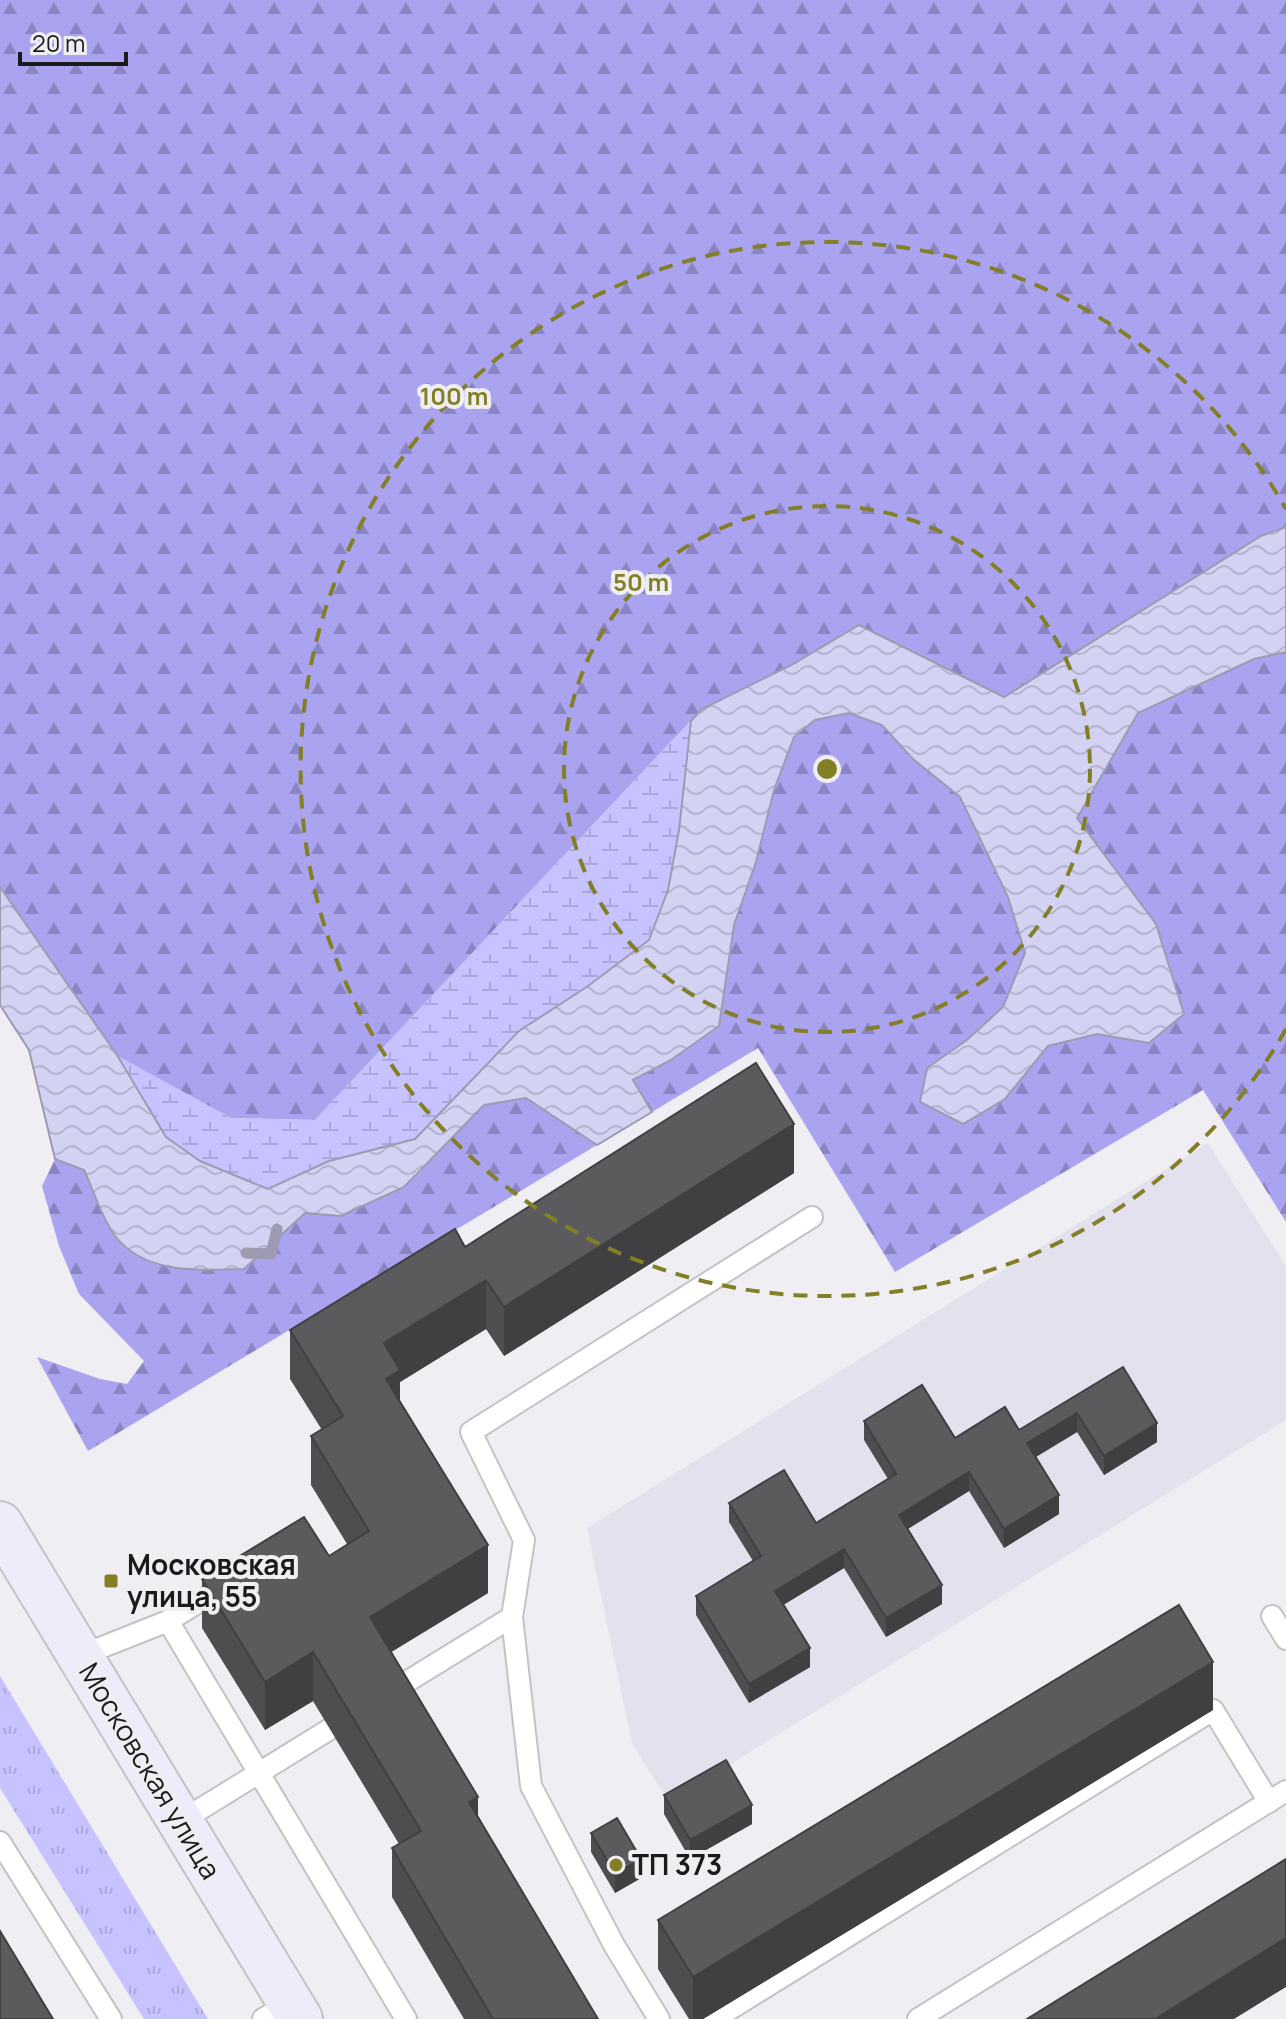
<svg xmlns="http://www.w3.org/2000/svg" width="1286" height="2019" font-family="Manrope,sans-serif">
  <style>
    .built { fill: #e2e1ed }
    .grass { fill: url(#grass-tufts) }
    .forest { fill: url(#forest-firs) }
    .wetland { fill: url(#wetland-marsh) }
    .water { fill: url(#water-waves); stroke: #9c9bb2; stroke-width: 2 }
    .lines { fill: none; stroke-linecap: round; stroke-linejoin: round }
    .stream { stroke: #9c9bb2; stroke-width: 11 }
    .service-casing { stroke: #c3c3c7; stroke-width: 24 }
    .secondary-casing { stroke: #c3c3c7; stroke-width: 48 }
    .service { stroke: #fff; stroke-width: 20 }
    .secondary { stroke: #ececfa; stroke-width: 44 }
    .wall { fill: #4e4e51 }
    .shaded-wall { fill: #404042 }
    .building { fill: #5b5b5e; stroke: #404042; stroke-width: 2 }
    .ring { fill: none; stroke: #837f27; stroke-width: 4; stroke-dasharray: 14 10 }
    .poi-dot { fill: #837f27; stroke: #efeff3; stroke-width: 3 }
    .labels { text-anchor: middle; stroke-width: 8; stroke-linejoin: round; paint-order: stroke }
    .poi-label { font-size: 28px; font-weight: bold; fill: #1b1b1c; stroke: #efeff3; text-anchor: start }
    .street-label { font-size: 28px; fill: #1b1b1c; stroke: #efeff3 }
    .centre { fill: #837f27; stroke: #efeff3; stroke-width: 4 }
    .ring-label { font-size: 24px; text-anchor: middle; font-weight: bold; fill: #837f27; stroke: #efeff3; stroke-width: 8; stroke-linejoin: round; paint-order: stroke }
  </style>
  <defs>
    <pattern id="grass-tufts" width="24" height="20" patternUnits="userSpaceOnUse" patternTransform="scale(2)"><rect width="24" height="20" fill="#c6c3fe"/><path d="M3 7l-1-3M5 7V3M7 7l1-3M15 17l-1-3M17 17v-4M19 17l1-3" fill="none" stroke="#aaa7d9"/></pattern>
    <pattern id="forest-firs" width="22" height="20" patternUnits="userSpaceOnUse" patternTransform="scale(2)"><rect width="22" height="20" fill="#aaa4f0"/><path d="M5 1l3.5 6h-7zM16 11l3.5 6h-7z" fill="#8a85c2"/></pattern>
    <pattern id="wetland-marsh" width="20" height="14" patternUnits="userSpaceOnUse" patternTransform="scale(2)"><rect width="20" height="14" fill="#c6c3fe"/><path d="M1 5h8M5 5V1M11 12h8M15 12V8" fill="none" stroke="#aaa7d9"/></pattern>
    <pattern id="water-waves" width="16" height="10" patternUnits="userSpaceOnUse" patternTransform="scale(2)"><rect width="16" height="10" fill="#d3d2f2"/><path d="M0 5q4-4 8 0t8 0" fill="none" stroke="#b5b4cf"/></pattern>
  </defs>
  <rect width="100%" height="100%" fill="#efeff3"/>
  <!-- built -->
  <path class="built" d="M1208 1143 1286 1266V1420L669 1802 632 1744 587 1528Z"/>
  <!-- grass -->
  <path class="grass" d="M0 1676 208 2019H144L0 1788Z"/>
  <!-- forest -->
  <g class="forest">
    <path d="M0 0H1286V527L1261 536 1004 697 859 625 793 664 702 709 315 1120 231 1118 117 1056 0 887Z"/>
    <path d="M1286 652V1222L1203 1090 895 1272 758 1048 652 1112 633 1081 671 1060 719 1026 734 925 756 862 774 790 794 736 815 720 849 713 882 725 913 759 960 797 1008 897 1025 953 1003 1007 968 1040 1005 1099 1048 1046 1097 1034 1150 1043 1156 924 1077 818 1138 713 1254 659Z"/>
    <path d="M526 1098 597 1145 88 1451 37 1357 100 1379 127 1384 144 1361 79 1294 59 1246 42 1186 55 1159 84 1170 117 1238 244 1269 305 1213 341 1216 447 1144 484 1105Z"/>
  </g>
  <!-- wetland -->
  <path class="wetland" d="M691 721 679 830 668 890 649 940 588 986 519 1031 415 1139 329 1161 268 1190 200 1161 166 1137 118 1056 231 1118 315 1120Z"/>
  <!-- water -->
  <path class="water" d="M1286 527V652L1254 659 1138 713 1077 818 1156 924 1184 1014 1149 1043 1097 1034 1048 1046 1005 1099 963 1124 920 1102 927 1068 967 1040 1003 1007 1025 953 1008 897 960 797 913 759 882 725 849 713 815 720 794 737 774 790 756 862 734 925 719 1026 671 1060 633 1080 652 1112 597 1145 526 1098 484 1105 404 1187 341 1216 305 1213 244 1269C201 1270 146 1275 116 1237 102 1219 94 1191 84 1170L55 1159 29 1050 0 1005V887L117 1055 166 1137 200 1161 268 1189 329 1161 415 1139 519 1031 588 986 649 940 668 890 679 830 691 721 702 709 793 664 859 625 1004 697 1261 536Z"/>
  <g class="lines">
    <!-- stream -->
    <path class="stream" d="M246 1253 271 1254 277 1229"/>
    <defs>
      <g id="service">
        <path d="M1272 1616 1286 1639"/>
        <path d="M168 1621 406 2019"/>
        <path d="M80 1656 168 1621 223 1587"/>
        <path d="M387 1694 512 1617"/>
        <path d="M181 1821 330 1729"/>
        <path d="M0 1842 111 2019"/>
        <path d="M263 2019 290 2002"/>
        <path d="M659 2019 614 1945 531 1786 512 1617 524 1540 471 1432 812 1217"/>
        <path d="M714 2019 1213 1710 1269 1802"/>
        <path d="M918 2019 1286 1791"/>
      </g>
      <path id="secondary" d="M0 1524 300 2019"/>
    </defs>
    <!-- service casing -->
    <use href="#service" class="service-casing"/>
    <!-- secondary casing -->
    <use href="#secondary" class="secondary-casing"/>
    <!-- service -->
    <use href="#service" class="service"/>
    <!-- secondary -->
    <use href="#secondary" class="secondary"/>
  </g>
  <!-- wall -->
  <g class="wall">
    <path d="M794 1173 504 1356 486 1329 400 1382V1402L488 1593 391 1652 478 1818 598 2019H464L392 1897V1848L399 1844 313 1701 265 1730 202 1628V1579L329 1556 347 1544 311 1485V1436L322 1430 290 1379V1330L465 1247Z"/>
    <path d="M1123 1367 1157 1442 1104 1475 1077 1432 1036 1457 1059 1514 1004 1548 969 1491 908 1529 942 1604 886 1637 844 1568 783 1605 810 1667 749 1703 696 1615V1596L753 1561 729 1522V1503L816 1523 888 1479 864 1440V1421L955 1438 1019 1430Z"/>
    <path d="M1213 1710 703 2019H689L658 1969V1920Z"/>
    <path d="M664 1795 752 1824 690 1859 664 1814Z"/>
    <path d="M591 1833 641 1878 615 1893 591 1852Z"/>
  </g>
  <!-- shaded-wall -->
  <g class="shaded-wall">
    <path d="M794 1124V1173L504 1356V1307Z"/>
    <path d="M486 1280V1329L400 1382V1418L386 1427 384 1343Z"/>
    <path d="M1077 1413V1432L1027 1462V1443Z"/>
    <path d="M1157 1423V1442L1104 1475V1456Z"/>
    <path d="M969 1472V1491L899 1534V1515Z"/>
    <path d="M1059 1495V1514L1004 1548V1529Z"/>
    <path d="M488 1545V1593L370 1665V1617Z"/>
    <path d="M844 1549V1568L775 1610V1591Z"/>
    <path d="M942 1585V1604L886 1637V1618Z"/>
    <path d="M810 1648V1667L749 1703V1684Z"/>
    <path d="M313 1652V1701L265 1730V1682Z"/>
    <path d="M1213 1662V1710L703 2019H693V1977Z"/>
    <path d="M478 1797V1846L469 1802Z"/>
    <path d="M752 1805V1824L690 1859V1840Z"/>
    <path d="M641 1859V1878L615 1893V1874Z"/>
    <path d="M1286 1938V1987L1234 2019H1155Z"/>
  </g>
  <!-- building -->
  <g class="building">
    <path d="M756 1063 794 1124 504 1307 486 1280 384 1343 400 1370 386 1379 488 1545 370 1617 478 1797 469 1802 598 2019H493L392 1848 421 1831 313 1652 265 1682 202 1579 304 1517 329 1556 369 1531 311 1436 343 1416 290 1330 455 1229 465 1247Z"/>
    <path d="M1123 1367 1157 1423 1104 1456 1077 1413 1027 1443 1059 1495 1004 1529 969 1472 899 1515 942 1585 886 1618 844 1549 775 1591 810 1648 749 1684 696 1596 761 1556 729 1503 784 1470 816 1523 896 1474 864 1421 922 1385 955 1438 1005 1407 1019 1430Z"/>
    <path d="M1179 1605 1213 1662 693 1977 658 1920Z"/>
    <path d="M726 1760 752 1805 690 1840 664 1795Z"/>
    <path d="M617 1818 641 1859 615 1874 591 1833Z"/>
    <path d="M1286 1859V1938L1155 2019H1027Z"/>
    <path d="M0 1931 53 2019H0Z"/>
  </g>
  <!-- distance rings -->
  <g class="ring">
    <circle cx="827" cy="769" r="263"/>
    <path d="M1286 1029A527 527 0 1 1 1286 509"/>
  </g>
  <!-- markers -->
  <g class="poi-dot">
    <rect x="103" y="1573" width="16" height="16" rx="4"/>
    <circle cx="616" cy="1865" r="8"/>
  </g>
  <g class="labels">
    <!-- poi labels -->
    <g class="poi-label">
      <text x="127" y="1575">Московская<tspan x="127" dy="32">улица, 55</tspan></text>
      <text x="632" y="1875">ТП 373</text>
    </g>
    <!-- street labels -->
    <g class="street-label">
      <text transform="translate(150 1771) rotate(59)" y="10">Московская улица</text>
    </g>
  </g>
  <circle cx="827" cy="769" r="12" class="centre"/>
  <g class="ring-label">
    <text x="454" y="405">100 m</text>
    <text x="641" y="591">50 m</text>
  </g>
  <!-- scale -->
  <path d="M20 52v12h106v-12" fill="none" stroke="#1b1b1c" stroke-width="4"/>
  <text x="32" y="52" font-size="24" fill="#1b1b1c" stroke="#efeff3" stroke-width="6" paint-order="stroke">20 m</text>
</svg>
